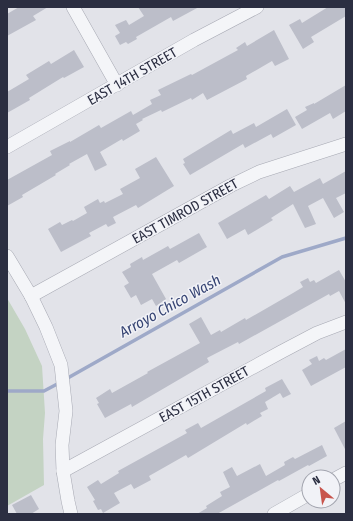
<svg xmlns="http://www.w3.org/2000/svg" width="353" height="521" font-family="'Fira Sans Condensed',sans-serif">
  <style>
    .green { fill: #c4d3c3 }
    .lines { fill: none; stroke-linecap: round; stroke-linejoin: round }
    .stream { stroke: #9ea9c8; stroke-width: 3.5 }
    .building { fill: #bcbec9 }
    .street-casing { stroke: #a7a9b3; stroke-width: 14 }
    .street { stroke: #f4f5f8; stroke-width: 13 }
    .labels { text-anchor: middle; stroke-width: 3; stroke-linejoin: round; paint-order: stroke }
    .street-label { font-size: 14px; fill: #2b2e41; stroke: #f1f2f7 }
    .water-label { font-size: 15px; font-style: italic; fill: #364473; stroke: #f1f2f7 }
  </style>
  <rect width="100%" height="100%" fill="#e2e3e9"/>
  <!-- green -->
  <path class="green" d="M7 298 25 329 42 366 45 413 43 439 44 485 7 506Z"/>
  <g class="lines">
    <!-- stream -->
    <g class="stream">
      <path d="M66 379 282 257 346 238"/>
      <path d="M7 391H44L61 382"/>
    </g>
  </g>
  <!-- building -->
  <g class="building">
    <path d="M19 7H48L33 16 36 20 7 36V14Z"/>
    <path d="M138 7H199L173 21 171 17 136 37 137 39 128 44 126 42 120 45 115 36 120 33 115 25 126 20 129 25 144 16Z"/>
    <path d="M328 7H346V16L311 37 314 42 303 49 289 25 300 19 302 23Z"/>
    <path d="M274 30 289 59 275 66 272 61 246 76 247 79 207 100 203 93 192 100 191 98 162 112 161 110 142 119 143 120 136 124 140 131 123 141 122 139 100 152 107 165 95 171 87 154 69 164 70 165 55 174 56 175 22 195 23 197 7 206V180L52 155 50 151 70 141V142L99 125 101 128 131 111 133 115 152 104 150 100 161 95 158 90 191 74 192 75 238 50 236 48 245 42 247 46Z"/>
    <path d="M74 50 84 67 64 78 63 77 29 98 30 100 7 113V92L29 79 26 75 49 61 51 64Z"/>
    <path d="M346 85V111L333 119 330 113 302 129 295 117 307 110 305 107 314 103V104Z"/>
    <path d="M287 109 296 125 273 138 271 134 245 148 243 144 190 175 183 164 185 163 183 159 231 130 233 134 254 123 256 127Z"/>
    <path d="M156 157 174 186 138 208 136 205 113 217 116 223 108 227 106 224 89 233 91 236 61 252 48 229 60 222 62 225 72 220 73 221 87 213 84 207 98 199 100 203 104 201 105 203 123 194 120 189 140 178 135 169Z"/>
    <path d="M346 171V193L336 198 344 212 334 218 323 198 308 206 316 224 305 228 293 204 271 218 273 220 248 235 245 229 227 239 218 223 266 195 269 199 290 186 294 192 320 178 323 184Z"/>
    <path d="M199 233 207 247 179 263 177 260 152 274 166 299 156 306 152 299 141 305 136 295 131 298 124 286 129 283 122 272 131 267 130 264 142 257 143 260 168 246 170 249Z"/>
    <path d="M339 270 346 282V304L339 291 330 296 329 294 239 344 238 342 207 358 209 362 132 407 131 404 105 418 97 404 99 403 96 398 110 389 112 393 148 373 147 372 200 343 189 324 201 317 211 335 220 330 221 332 245 318 246 320 293 293 303 287 300 282 308 278 310 282 314 280 316 283Z"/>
    <path d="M346 349V367L311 386 302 370 312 364 309 360 317 356 319 361 324 358 326 360Z"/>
    <path d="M282 379 291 394 283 398 280 393 265 402 268 409 260 413 262 416 247 425 246 423 188 458 186 455 149 476 151 480 134 489 131 484 114 493 120 503 103 513 101 509 98 510 93 501 95 500 87 487 98 480 101 484 119 473 118 471 187 433 185 430 198 423 201 428 266 391 265 388Z"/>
    <path d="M346 421V451L334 428Z"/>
    <path d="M322 445 327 456 309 466 308 465 279 481 278 480 217 514H197L207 508 206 506 222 496 220 492 230 487 223 472 232 467 237 476 260 464 266 476 285 465 284 462 293 457 295 459Z"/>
    <path d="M31 495 39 509 31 514H17L12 505Z"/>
  </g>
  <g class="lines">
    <defs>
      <g id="street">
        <path d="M73 7 117 85"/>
        <path d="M7 147 194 40 257 7"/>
        <path d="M7 256 31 296 46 327 61 365 66 411 62 445 63 471 68 501 71 514"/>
        <path d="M31 296 230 186 259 172 346 144"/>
        <path d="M63 471 281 352 317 333 346 322"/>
        <path d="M333 480 346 473"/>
        <path d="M274 514 309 494"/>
      </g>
    </defs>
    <!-- street casing -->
    <use href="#street" class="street-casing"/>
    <!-- street -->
    <use href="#street" class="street"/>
  </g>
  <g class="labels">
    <!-- street labels -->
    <g class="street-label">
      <text transform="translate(132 76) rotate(-30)" y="5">EAST 14TH STREET</text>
      <text transform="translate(185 211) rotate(-29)" y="5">EAST TIMROD STREET</text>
      <text transform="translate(204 394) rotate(-29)" y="5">EAST 15TH STREET</text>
    </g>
    <!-- water labels -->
    <g class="water-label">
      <text transform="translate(170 306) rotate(-29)" y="5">Arroyo Chico Wash</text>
    </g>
  </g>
  <!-- border -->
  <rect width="353" height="521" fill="none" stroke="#2b2e41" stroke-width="16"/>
  <!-- north arrow -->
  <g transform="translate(321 489) rotate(331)"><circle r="19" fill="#f1f2f7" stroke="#a2a4ae"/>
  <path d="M0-3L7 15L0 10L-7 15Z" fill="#c8554d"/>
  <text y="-6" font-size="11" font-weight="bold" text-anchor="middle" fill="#2b2e41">N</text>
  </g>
</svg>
